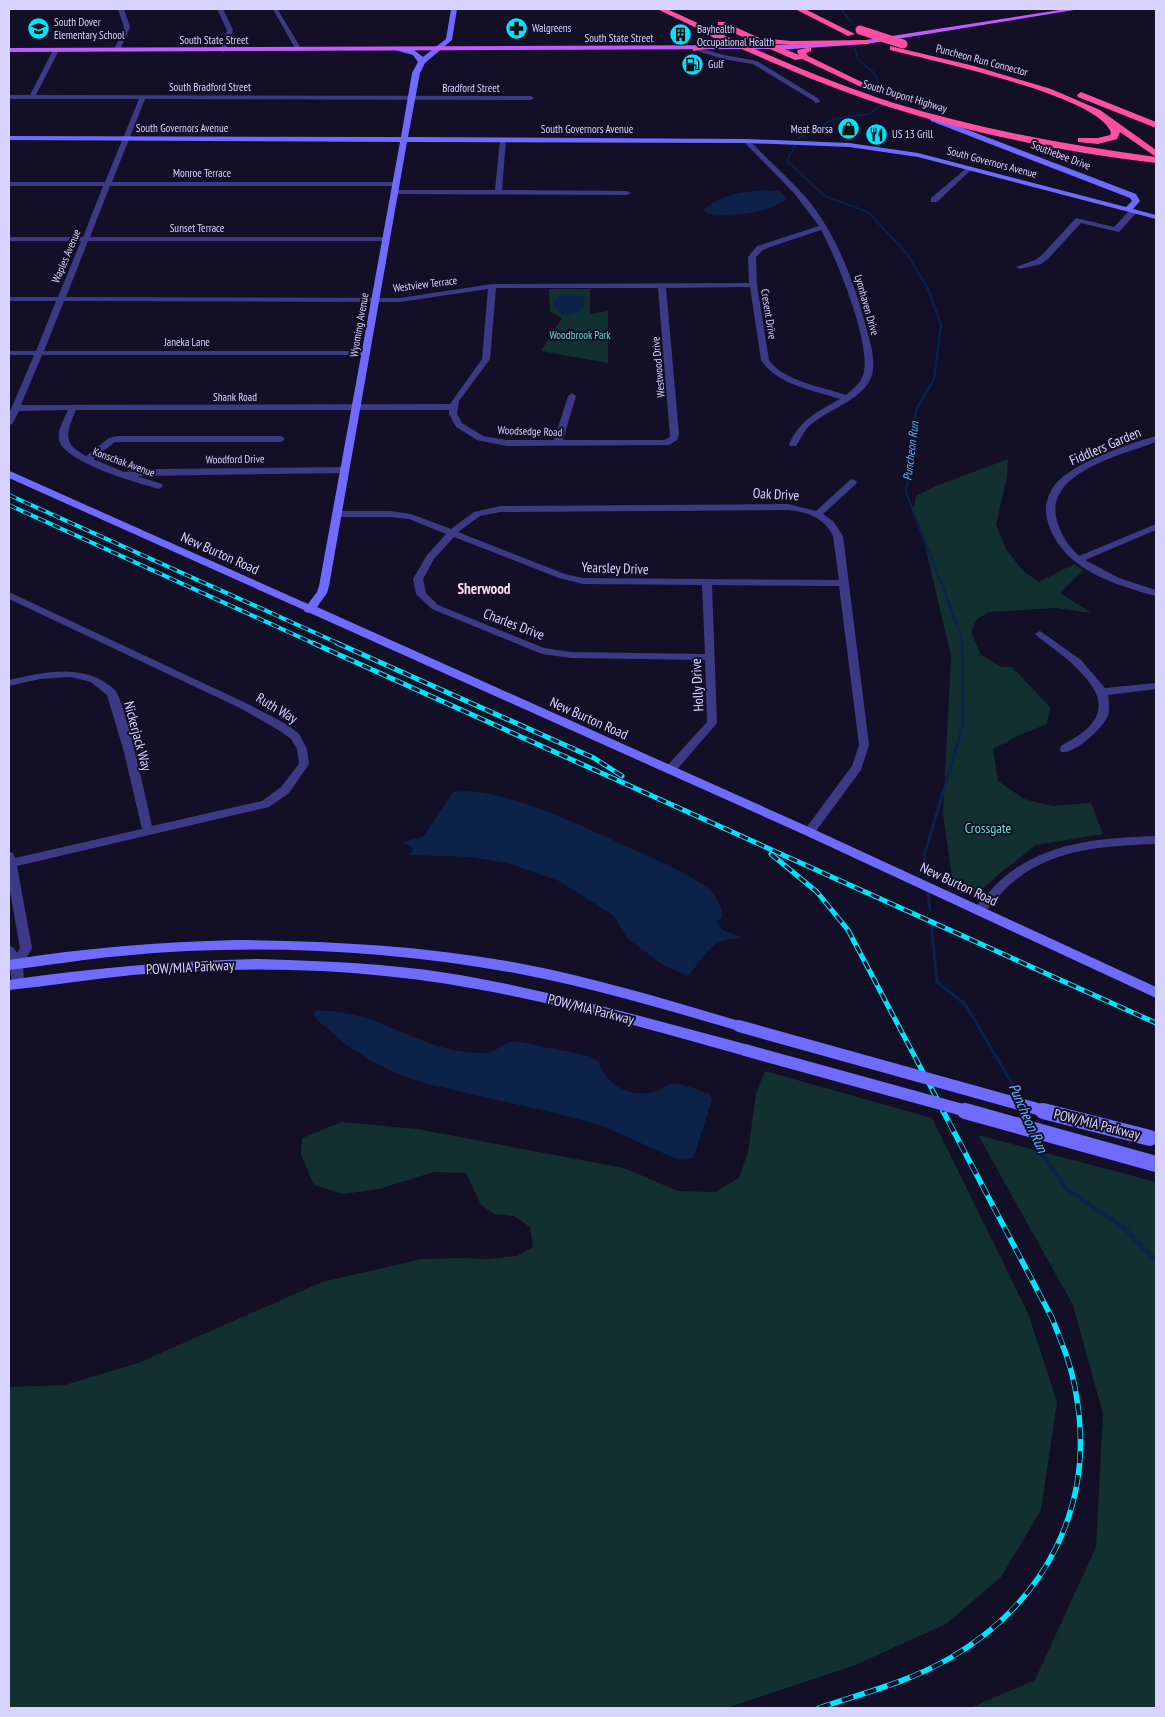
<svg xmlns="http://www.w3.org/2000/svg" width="1165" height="1717" font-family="'PT Sans Narrow',sans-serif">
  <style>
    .green { fill: #12302f }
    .water { fill: #0c2248 }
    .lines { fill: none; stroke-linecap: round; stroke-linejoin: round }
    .stream-far3 { stroke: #0c2248; stroke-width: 2 }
    .stream-far2 { stroke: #0c2248; stroke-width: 2.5 }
    .stream-far1 { stroke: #0c2248; stroke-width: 3 }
    .stream { stroke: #0c2248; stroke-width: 4 }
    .street { fill: #3d3a85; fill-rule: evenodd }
    .secondary { fill: #6f6bff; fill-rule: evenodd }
    .primary { fill: #c25bff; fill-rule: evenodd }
    .highway { fill: #ff4fa3; fill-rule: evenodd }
    .rail-far2-casing { stroke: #00e5ff; stroke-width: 4 }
    .rail-far1-casing { stroke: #00e5ff; stroke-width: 5 }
    .rail-casing { stroke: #00e5ff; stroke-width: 5.5 }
    .rail-far2 { stroke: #130f26; stroke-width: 2.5; stroke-dasharray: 8; stroke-linecap: butt }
    .rail-far1 { stroke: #130f26; stroke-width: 3; stroke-dasharray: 9; stroke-linecap: butt }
    .rail { stroke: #130f26; stroke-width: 4; stroke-dasharray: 12; stroke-linecap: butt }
    .secondary-bridge-far1 { stroke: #6f6bff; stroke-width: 12 }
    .secondary-bridge { stroke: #6f6bff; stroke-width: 16 }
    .highway-bridge { stroke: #ff4fa3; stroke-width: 9 }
    .labels { text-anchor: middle; stroke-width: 4; stroke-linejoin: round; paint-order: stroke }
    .far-poi-label { font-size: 11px; fill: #d9d4ff; stroke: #130f26; text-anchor: start }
    .far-street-label { font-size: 11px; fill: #d9d4ff; stroke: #130f26 }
    .far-park-label { font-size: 11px; fill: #5fe0c0; stroke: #130f26 }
    .far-water-label { font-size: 12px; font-style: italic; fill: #62b6ff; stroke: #130f26 }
    .street-label { font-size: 14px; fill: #d9d4ff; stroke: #130f26 }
    .park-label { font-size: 14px; fill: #5fe0c0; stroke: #130f26 }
    .neighbourhood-label { font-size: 15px; font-weight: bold; fill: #ffd6f0; stroke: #130f26 }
    .water-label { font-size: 15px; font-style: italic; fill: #62b6ff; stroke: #130f26 }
  </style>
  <rect width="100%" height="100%" fill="#130f26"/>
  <!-- green -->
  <g class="green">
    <path d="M549 289H590V314L608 311V363L541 351 562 318 550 312Z"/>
    <path d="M1008 459 1007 477 996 525 1006 549 1023 571 1039 582 1074 564 1083 570 1060 593 1091 613 1056 608 989 612 977 619 971 632 981 655 1002 667H1012L1050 707 1047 724 1020 735 993 749 998 781 1024 799 1053 806 1091 803 1103 834 1036 845 999 874 976 895 953 884 943 814 951 656 925 545 913 511 916 496 936 486Z"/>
    <path d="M765 1071 932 1118 1028 1313 1057 1402 1041 1510 1001 1577 946 1624 853 1666 726 1708H9V1387L65 1385 138 1363 322 1282 422 1259 459 1258 488 1259 517 1256 533 1247 530 1227 514 1216 494 1214 481 1205 466 1173 434 1172 379 1189 343 1194 314 1185 301 1155 302 1138 342 1122 417 1129 624 1168 678 1191 715 1192 739 1178 748 1152 756 1094Z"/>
    <path d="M978 1135 1156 1182V1708H970L1035 1680 1096 1547 1103 1414 1073 1305Z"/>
  </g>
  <!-- water -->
  <g class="water">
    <path d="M765 190 779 191 786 198C775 213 723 218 706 213L704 210C720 194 743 192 765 190Z"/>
    <path d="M571 294 583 297 585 304C575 318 561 320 553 303L560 295Z"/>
    <path d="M466 791C523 795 587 829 639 852 659 861 698 878 713 893 719 901 722 908 722 918L716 921 724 931 745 938C710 938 709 951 688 976L663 965 628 939 614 916 559 881 507 863 470 857 410 855 413 849 402 842 423 837 453 792Z"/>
    <path d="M318 1010C336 1011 355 1014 372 1020 408 1034 446 1055 487 1053 496 1052 503 1043 515 1041L589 1056 599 1062C606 1085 630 1098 654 1092 660 1091 666 1085 671 1084 682 1083 698 1090 709 1093L712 1100 696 1150 692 1158 683 1160 674 1158 603 1126 567 1116 432 1085 405 1077 375 1063 348 1046 316 1019 314 1013Z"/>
  </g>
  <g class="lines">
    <!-- stream-far3 -->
    <g class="stream-far3">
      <path d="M841 9 851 22"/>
      <path d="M854 47 858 59 875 74 880 87"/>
      <path d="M799 138 834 119 869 114 885 103"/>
      <path d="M795 146 787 161 826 197 868 212 908 255 923 281"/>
    </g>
    <!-- stream-far2 -->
    <path class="stream-far2" d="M923 280 928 289 941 325 934 379 916 410 906 492 962 637V644"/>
    <!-- stream-far1 -->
    <g class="stream-far1">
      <path d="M926 876 924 856 963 725 962 643"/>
      <path d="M928 891 930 910"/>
      <path d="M931 921 937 982 965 1004 1023 1102"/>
      <path d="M1026 1110 1027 1112"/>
    </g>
    <!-- stream -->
    <g class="stream">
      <path d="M1026 1111 1031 1123"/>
      <path d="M1036 1136 1042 1154 1067 1189 1123 1227 1156 1261"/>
    </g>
    <!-- street -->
    <g class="street">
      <path d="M118 9H124L130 27 120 50 117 52 114 50 124 27Z"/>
      <path d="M217 9H223L233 30 226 50 223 52 220 50 227 30Z"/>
      <path d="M273 9 278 10 302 50 301 51 296 50Z"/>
      <path d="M696 47 724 55 757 61 819 99 820 102 815 103 814 101 753 64 723 59 694 50V48Z"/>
      <path d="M56 48 59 50 36 95 531 96 534 98 531 100 145 99 112 182H395L399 184 395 186H110L90 237H386L390 239 386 241H88L66 297 400 298 492 284 749 283 748 257 757 246 819 226 794 193 744 142V140L746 139C754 143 761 153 768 159 784 175 802 191 815 209 840 244 855 285 866 327 870 342 876 359 872 375 864 399 832 408 814 422 805 428 802 437 796 446H790L789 444C801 419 817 412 840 399 813 390 777 385 761 360L750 287 666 288 679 434 677 440 669 445 507 446 477 440 456 427 449 414V410H76C67 432 61 443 86 456L109 438 118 436H281L285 439 281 442H115L93 459 124 472 158 469 345 467 349 470 345 473 137 476 162 484 163 486 159 489C138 483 65 463 59 440 57 431 64 419 68 410L19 411 13 423 9 426V414L34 355H9V351H36L56 301H9V297H58L81 241H9V237H83L103 186H9V182H105L139 99H9V95H30L53 50ZM821 230C836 257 873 347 863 375 860 384 852 390 846 395 823 387 783 381 769 360L757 285 756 257 763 250 770 247ZM496 288H658L670 437 664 440H563L576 396 572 393 568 396 554 440H507L483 436 462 423 457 414 459 401 490 359ZM488 289 482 359 450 404 21 405 42 355H366L370 353 366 351H44L64 301 400 302Z"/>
      <path d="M503 138 506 140 502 190 627 191 631 193 627 195 394 194 390 192 394 190H495L500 140Z"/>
      <path d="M968 167 973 168 937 202H931V198Z"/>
      <path d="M1131 209 1138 211 1119 232 1081 223 1048 259 1041 264 1020 269 1016 267 1035 260 1042 255 1076 218 1114 227Z"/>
      <path d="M1156 436V442C1122 455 1040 473 1058 524 1062 537 1069 546 1079 556L1156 524V530L1085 560 1119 578 1156 590V596C1115 585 1065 570 1049 526 1044 511 1045 499 1054 486 1071 463 1128 444 1156 436Z"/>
      <path d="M853 479 857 482 856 484 823 514 833 521 843 536 869 745 861 770 813 835 809 836 803 832 852 766 859 745 839 586 712 585 717 723 674 773 670 774 665 770 666 767 707 722 705 660 571 658 542 654 432 609 416 594 413 579 427 555 446 534 409 519 390 517H337L332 514 337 511H390L411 514 451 529 474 512 500 506 788 504 816 511 850 480ZM788 510C807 512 824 517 833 536L839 580 583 578 565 574 458 532 480 516 500 512ZM454 537 559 578 583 584 702 585 705 654 571 652 544 648 438 605 426 593 423 579 434 559Z"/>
      <path d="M9 592 248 704 288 725 299 734 307 749 309 764 289 793 269 807 17 866 32 948 23 964 24 983 22 986H14C10 979 9 955 9 946L13 947 17 953 20 948 9 886V852L13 853 15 858 142 829 124 752 107 695 91 682 70 677 40 679 9 686V680C44 672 85 662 115 690 124 699 148 807 152 826L262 801 281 787 299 764 297 749 291 739 280 731 240 708 9 599Z"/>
      <path d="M1040 631 1081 660 1105 688 1156 683V689L1108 695C1109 701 1110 712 1107 718 1101 729 1074 755 1061 752L1060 749 1061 746C1074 738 1089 731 1096 717 1112 687 1056 651 1037 636L1035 634Z"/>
      <path d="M1156 836V844C1106 846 1053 848 1013 882 1002 891 993 903 984 913H976L974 910C978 903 984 898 989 892 1032 843 1095 838 1156 836Z"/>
    </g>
    <!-- secondary -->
    <g class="secondary">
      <path d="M451 9H457L452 40 425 63 420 73 408 137 746 139 849 143 918 153 1126 207 1132 201 1130 198 931 121 930 119 934 117 1136 194 1140 201 1133 209 1156 215V219L918 157 849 147 746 143 407 142 329 586 327 593 317 607 813 829 1156 987V998L805 835 310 613 305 612 304 610 9 478V471L12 472 308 604 317 592 319 586 400 142 9 140V136L401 137 412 73 418 62 413 55 391 49 394 47 414 50 423 57 446 39Z"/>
      <path d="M236 940C331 941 429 946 523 964 596 978 668 1000 739 1021L744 1022 746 1026 744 1030 739 1031C667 1010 594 988 520 974 391 950 252 943 121 956 83 959 46 966 9 970V960C84 948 160 942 236 940Z"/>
      <path d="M258 959C322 961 385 963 447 973 548 989 646 1018 745 1044L750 1046 752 1050 750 1054 745 1056C626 1023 508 988 385 976 301 967 216 968 132 975 91 979 50 986 9 990V980C92 968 175 961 258 959Z"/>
    </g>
    <!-- primary -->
    <path class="primary" d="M1066 9H1080L866 44 792 49 9 52V48L792 45 866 40Z"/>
    <!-- highway -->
    <g class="highway">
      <path d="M657 9H667C741 43 816 78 894 103 979 129 1067 145 1156 157V163C1065 152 973 134 886 106 831 88 777 65 724 41L723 45 693 51V47L716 40 707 33Z"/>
      <path d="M795 9H805L855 34 848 36Z"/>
      <path d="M718 22H724L766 41 770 39 791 41 869 40V44H866L791 45 773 44 799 55 797 52 798 50 811 47V51L806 53 808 56 868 85 861 87 802 59 795 60 718 26Z"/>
      <path d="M890 46 974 66 1051 89 1100 110 1156 150V157L1120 132 1117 139 1098 144 1078 142V138H1098L1110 135 1111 133C1101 96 929 60 890 50Z"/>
      <path d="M1081 92 1156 122V128L1078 97 1077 95Z"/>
    </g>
    <defs>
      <g id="rail-far2">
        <path d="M9 495 340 644"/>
        <path d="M9 505 315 644"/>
      </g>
      <g id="rail-far1">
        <path d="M313 643 1156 1023"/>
        <path d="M337 643 594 758 622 776"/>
        <path d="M771 854 817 892 848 930 944 1112"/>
      </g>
      <path id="rail" d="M819 1708C863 1693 909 1682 950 1658 1046 1602 1096 1505 1076 1394 1072 1367 1062 1343 1052 1318L943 1111"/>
    </defs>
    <!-- rail-far2 casing -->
    <use href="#rail-far2" class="rail-far2-casing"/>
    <!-- rail-far1 casing -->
    <use href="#rail-far1" class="rail-far1-casing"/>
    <!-- rail casing -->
    <use href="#rail" class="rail-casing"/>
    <!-- rail-far2 -->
    <use href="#rail-far2" class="rail-far2"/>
    <!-- rail-far1 -->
    <use href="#rail-far1" class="rail-far1"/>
    <!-- rail -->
    <use href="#rail" class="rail"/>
    <!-- secondary-bridge-far1 -->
    <g class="secondary-bridge-far1">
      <path d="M739 1026 1048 1112"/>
      <path d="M745 1050 970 1112"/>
    </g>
    <!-- secondary-bridge -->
    <g class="secondary-bridge">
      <path d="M965 1111 1156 1164"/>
      <path d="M1043 1111 1150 1138"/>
    </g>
    <!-- highway-bridge -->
    <path class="highway-bridge" d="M860 30 903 44"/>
  </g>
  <!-- icons -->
  <defs>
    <symbol id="school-disc" viewBox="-11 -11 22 22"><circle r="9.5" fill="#00e5ff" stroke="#130f26"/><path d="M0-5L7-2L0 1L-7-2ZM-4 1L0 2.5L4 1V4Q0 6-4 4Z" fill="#111"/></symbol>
    <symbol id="pharmacy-disc" viewBox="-11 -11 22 22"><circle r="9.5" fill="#00e5ff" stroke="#130f26"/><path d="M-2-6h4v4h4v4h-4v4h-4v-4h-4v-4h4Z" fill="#111"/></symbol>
    <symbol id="building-disc" viewBox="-11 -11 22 22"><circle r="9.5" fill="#00e5ff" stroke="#130f26"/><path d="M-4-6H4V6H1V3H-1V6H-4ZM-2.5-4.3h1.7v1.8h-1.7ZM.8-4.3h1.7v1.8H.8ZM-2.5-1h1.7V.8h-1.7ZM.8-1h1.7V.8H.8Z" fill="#111"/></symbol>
    <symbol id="fuel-disc" viewBox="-11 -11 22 22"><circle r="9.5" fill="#00e5ff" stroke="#130f26"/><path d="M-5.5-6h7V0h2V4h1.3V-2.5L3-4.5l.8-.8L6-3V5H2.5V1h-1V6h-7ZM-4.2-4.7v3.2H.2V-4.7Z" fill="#111"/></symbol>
    <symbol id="shop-disc" viewBox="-11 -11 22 22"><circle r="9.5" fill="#00e5ff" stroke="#130f26"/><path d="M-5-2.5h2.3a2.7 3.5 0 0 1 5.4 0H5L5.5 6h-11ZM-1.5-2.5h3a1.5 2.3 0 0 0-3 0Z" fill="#111"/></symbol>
    <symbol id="restaurant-disc" viewBox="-11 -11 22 22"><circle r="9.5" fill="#00e5ff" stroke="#130f26"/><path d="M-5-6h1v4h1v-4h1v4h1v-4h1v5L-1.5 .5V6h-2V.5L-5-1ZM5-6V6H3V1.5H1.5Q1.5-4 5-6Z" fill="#111"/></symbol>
  </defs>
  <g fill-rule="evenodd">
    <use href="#school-disc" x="26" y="16" width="25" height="25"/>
    <use href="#pharmacy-disc" x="504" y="16" width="25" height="25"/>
    <use href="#building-disc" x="668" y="22" width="25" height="25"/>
    <use href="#fuel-disc" x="680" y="52" width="25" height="25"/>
    <use href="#shop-disc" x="836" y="116" width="25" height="25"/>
    <use href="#restaurant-disc" x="864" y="122" width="25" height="25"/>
  </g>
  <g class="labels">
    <!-- far-poi labels -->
    <g class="far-poi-label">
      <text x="54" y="26">South Dover<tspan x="54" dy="13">Elementary School</tspan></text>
      <text x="532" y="32">Walgreens</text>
      <text x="697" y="33">Bayhealth<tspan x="697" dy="13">Occupational Health</tspan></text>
      <text x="708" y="68">Gulf</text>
      <text x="833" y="133" text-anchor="end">Meat Borsa</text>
      <text x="892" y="138">US 13 Grill</text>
    </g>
    <!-- far-street labels -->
    <g class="far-street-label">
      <text x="619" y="42">South State Street</text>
      <text x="214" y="44">South State Street</text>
      <text transform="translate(982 60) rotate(15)" y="4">Puncheon Run Connector</text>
      <text x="210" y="91">South Bradford Street</text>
      <text x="471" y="92">Bradford Street</text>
      <text transform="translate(905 96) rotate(17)" y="4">South Dupont Highway</text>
      <text x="182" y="132">South Governors Avenue</text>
      <text x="587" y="133">South Governors Avenue</text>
      <text transform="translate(1061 155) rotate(21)" y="4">Southebee Drive</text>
      <text transform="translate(992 162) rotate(15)" y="4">South Governors Avenue</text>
      <text x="202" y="177">Monroe Terrace</text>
      <text x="197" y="232">Sunset Terrace</text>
      <text transform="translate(66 256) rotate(-67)" y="4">Waples Avenue</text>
      <text transform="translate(425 284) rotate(-7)" y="4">Westview Terrace</text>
      <text transform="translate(867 305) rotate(74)" y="4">Lynnhaven Drive</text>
      <text transform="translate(769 314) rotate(81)" y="4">Cresent Drive</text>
      <text transform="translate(359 325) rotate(-80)" y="4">Wyoming Avenue</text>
      <text x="187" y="346">Janeka Lane</text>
      <text transform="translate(658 367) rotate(-95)" y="4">Westwood Drive</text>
      <text x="235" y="401">Shank Road</text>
      <text transform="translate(530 431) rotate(2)" y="4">Woodsedge Road</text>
      <text transform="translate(235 459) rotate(-1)" y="4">Woodford Drive</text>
      <text transform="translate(124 462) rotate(20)" y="4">Konschak Avenue</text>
    </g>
    <!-- far-park labels -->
    <g class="far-park-label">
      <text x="580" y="339">Woodbrook Park</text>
    </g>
    <!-- far-water labels -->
    <g class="far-water-label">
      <text transform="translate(911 451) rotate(-83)" y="4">Puncheon Run</text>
    </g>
    <!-- street labels -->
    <g class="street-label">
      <text transform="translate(1105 446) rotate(-23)" y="5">Fiddlers Garden</text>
      <text transform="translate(776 494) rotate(3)" y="5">Oak Drive</text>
      <text transform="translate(220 553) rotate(24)" y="5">New Burton Road</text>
      <text transform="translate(615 568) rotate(2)" y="5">Yearsley Drive</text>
      <text transform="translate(514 624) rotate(21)" y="5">Charles Drive</text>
      <text transform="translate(697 685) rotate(-93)" y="5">Holly Drive</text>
      <text transform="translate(277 708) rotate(31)" y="5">Ruth Way</text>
      <text transform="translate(589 718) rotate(24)" y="5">New Burton Road</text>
      <text transform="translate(138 736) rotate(75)" y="5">Nickerjack Way</text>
      <text transform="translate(959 884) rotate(25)" y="5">New Burton Road</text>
      <text transform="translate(190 967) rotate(-3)" y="5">POW/MIA Parkway</text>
      <text transform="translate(591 1009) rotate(14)" y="5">POW/MIA Parkway</text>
      <text transform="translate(1097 1124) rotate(14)" y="5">POW/MIA Parkway</text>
    </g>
    <!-- park labels -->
    <g class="park-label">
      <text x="988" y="833">Crossgate</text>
    </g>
    <!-- neighbourhood labels -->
    <g class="neighbourhood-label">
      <text x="484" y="594">Sherwood</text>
    </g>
    <!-- water labels -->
    <g class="water-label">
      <text transform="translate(1028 1118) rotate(66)" y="5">Puncheon Run</text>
    </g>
  </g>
  <!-- border -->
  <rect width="1165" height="1717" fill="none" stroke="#d9d4ff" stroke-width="20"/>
</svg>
